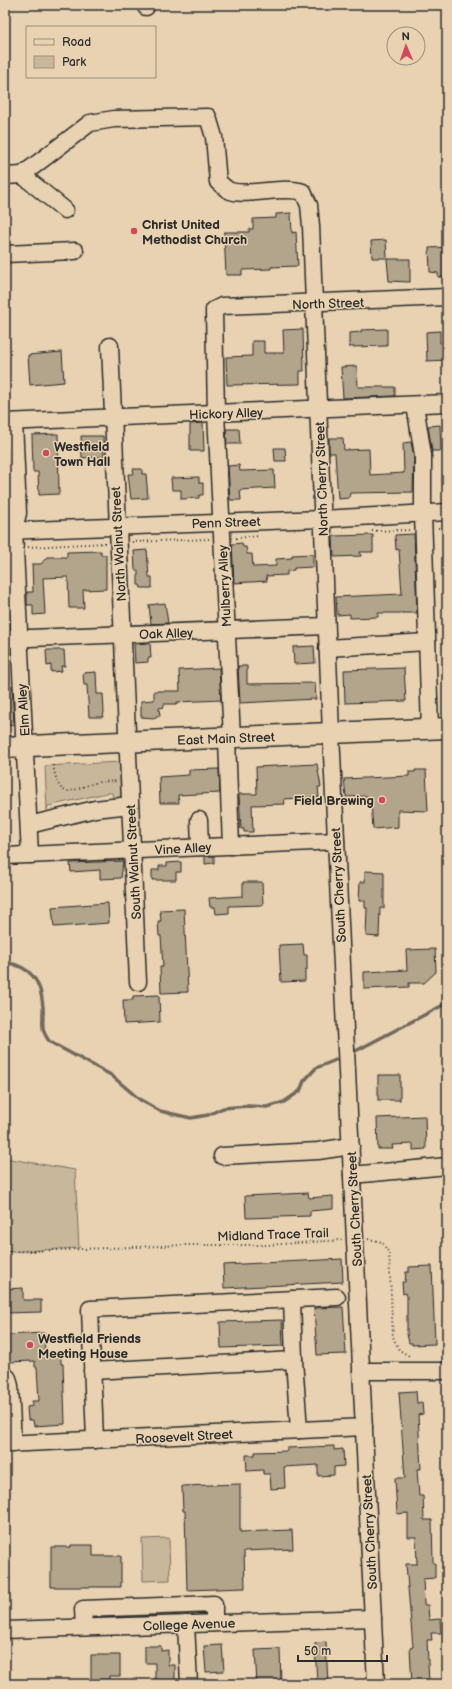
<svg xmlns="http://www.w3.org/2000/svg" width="452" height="1689" font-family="'Balsamiq Sans',sans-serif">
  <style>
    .green { fill: #c9b79b; stroke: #7a7163 }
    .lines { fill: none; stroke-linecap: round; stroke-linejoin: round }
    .stream { stroke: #71695d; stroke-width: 3.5 }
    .building { fill: #b3a48c; stroke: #2b2b2b }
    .minor-casing { stroke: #2b2b2b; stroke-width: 19 }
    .major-casing { stroke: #2b2b2b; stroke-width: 23 }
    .path { stroke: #2b2b2b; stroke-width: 2; stroke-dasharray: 1 3; stroke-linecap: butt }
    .minor { stroke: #e8d2b1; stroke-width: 16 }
    .major { stroke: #e8d2b1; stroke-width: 20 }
    .poi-dot { fill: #d1495b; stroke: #e8d2b1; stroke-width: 1.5 }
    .labels { text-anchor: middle; stroke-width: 3; stroke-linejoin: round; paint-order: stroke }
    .poi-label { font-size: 13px; font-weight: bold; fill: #2b2b2b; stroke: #e8d2b1; text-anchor: start }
    .street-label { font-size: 13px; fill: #2b2b2b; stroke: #e8d2b1 }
  </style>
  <rect width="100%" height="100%" fill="#e8d2b1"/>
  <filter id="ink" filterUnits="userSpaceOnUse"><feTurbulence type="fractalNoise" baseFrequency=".025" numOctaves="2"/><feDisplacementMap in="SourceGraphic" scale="8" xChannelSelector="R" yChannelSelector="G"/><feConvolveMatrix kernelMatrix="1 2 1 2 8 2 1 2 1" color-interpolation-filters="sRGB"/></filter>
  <g filter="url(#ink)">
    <!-- green -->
    <g class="green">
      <path d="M120 762 121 801H114L112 793H107L48 806 47 810 45 766Z"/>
      <path d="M5 1158 75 1170 79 1248 5 1252Z"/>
      <path d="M169 1538 170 1580 143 1581 142 1539Z"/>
    </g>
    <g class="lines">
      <!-- stream -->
      <g class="stream">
        <path d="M5 962C31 967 41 980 43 1007 44 1023 39 1028 50 1042L111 1075 139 1099 160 1111 191 1118 208 1115 223 1108 248 1106 267 1107 284 1102 300 1091 304 1081 316 1068 343 1057"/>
        <path d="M350 1054 447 1003"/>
      </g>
    </g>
    <!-- building -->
    <g class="building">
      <path d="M291 213 292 233 296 232 298 266 271 267V269L242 270V275H226L224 232H249V229H253V219L276 218V214Z"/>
      <path d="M386 240 387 258H372L371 241Z"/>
      <path d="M447 247V277H438V273L430 272 429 248Z"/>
      <path d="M387 259H410V282L389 281Z"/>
      <path d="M303 329 304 371H300V384L227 385 226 357 252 356V341H264V353H284L283 330Z"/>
      <path d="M387 329V346L349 347V333L361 332V330Z"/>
      <path d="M440 331V343H447V360L427 361 426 332Z"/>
      <path d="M62 352 64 382 30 385 28 355Z"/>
      <path d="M357 366 358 387H395V396L343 398 341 367Z"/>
      <path d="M203 423 204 451H190V424Z"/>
      <path d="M440 425 441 451H432L428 426Z"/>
      <path d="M226 429H239L240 444H227Z"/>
      <path d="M58 434 59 494 39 495 38 472H33L32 435Z"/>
      <path d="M81 436H103L104 457 82 458Z"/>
      <path d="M329 438H343L344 450 369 449 370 475 404 473 403 443 411 442 414 456 413 492 350 493 349 498 338 499 335 453H329Z"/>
      <path d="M274 448H285L286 461H275Z"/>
      <path d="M239 465 240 471 274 470 275 488 240 490 241 500H230L228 466Z"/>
      <path d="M133 469H142V474H146L148 498 131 499 128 474H134Z"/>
      <path d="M199 477V483H203V495H199V498L181 499V490H172L171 478Z"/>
      <path d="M414 534 417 613H378V617L350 618V614L337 615 336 597 402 594 399 549 396 550 395 535Z"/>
      <path d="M373 535V552H360L361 556 334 557 333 536Z"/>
      <path d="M242 543 243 547H246L247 554H252L253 567 276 566V559L292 558V555L313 554V567L294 568V570L287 571V575L266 576 267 581 234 583 232 544Z"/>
      <path d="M147 550 149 577H152V588H141L140 585H138V570H135L134 551Z"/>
      <path d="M101 551V555H106V589L83 590 84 608H69L68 577 43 578 45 614 33 615V605H27V592H33L32 564H41L47 557H67V552Z"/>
      <rect x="5" y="593" width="3" height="13"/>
      <path d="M165 603 168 623 151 624 149 605Z"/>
      <path d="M150 643 151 658H148V662L135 663 134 644Z"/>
      <path d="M314 646 315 663 294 664 293 647Z"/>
      <path d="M46 650H64L65 666H61L62 671 51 672V665L47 666Z"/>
      <path d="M238 666H247V684L315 683 316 699 240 703Z"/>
      <path d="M219 668 221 700 177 702V704H164V707L159 708 160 716H156L155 718 141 717V701L154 700V691H180L179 670Z"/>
      <path d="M404 668 406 701 345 703 344 670Z"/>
      <path d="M96 672 97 694H103L104 712 103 717H89L87 685H84L83 673Z"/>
      <path d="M5 686H12L14 725 5 726Z"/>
      <path d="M317 764 321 787H318L319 797 284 799 285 804 252 805 253 832H244V829H241L239 794H257L256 767Z"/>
      <path d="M219 769 220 793 178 795 179 803H160L159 777 189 775V770Z"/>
      <path d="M415 770H426L428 811 398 810V827L373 829 371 802 367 803V796L346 797 344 779 409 776V772H415Z"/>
      <path d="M205 856H214V863L205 864Z"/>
      <path d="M123 861 121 878 100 879V870L71 872 70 863Z"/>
      <path d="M181 862V872H176V880H152V870H159V866H167V863Z"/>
      <path d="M365 871 384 872V908H380L379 937 366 936 367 908H365V901H359L360 882H365Z"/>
      <path d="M243 882H262L263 905 229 906V913L216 914 215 907H210L209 898 243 896Z"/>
      <path d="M108 903 109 923 54 927 52 907Z"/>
      <path d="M184 909 188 992 161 993 160 967H163L161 936H159L158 921H161L160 910Z"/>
      <path d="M303 944 304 955H307V970H305V981L281 982 279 945Z"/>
      <path d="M435 949 436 972 424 983H409V987L364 989V972L407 970 406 950Z"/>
      <path d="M159 995 160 1022 124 1024 123 1000H133V996Z"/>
      <rect x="378" y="1075" width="22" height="25"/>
      <path d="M425 1116 426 1149 413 1150V1144L392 1145 393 1149H378L377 1118Z"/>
      <path d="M308 1193 309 1198 333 1196V1209L310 1211V1216L246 1218 245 1196Z"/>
      <path d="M342 1259 343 1282 224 1288 223 1265Z"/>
      <path d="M432 1266 435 1344 412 1345V1343H409L407 1334V1296L406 1293 403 1294 402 1282H405L406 1272H409V1267Z"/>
      <path d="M23 1288V1300H41V1312L5 1313V1289Z"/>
      <path d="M343 1307 346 1354 317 1355 314 1308Z"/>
      <path d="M282 1320 283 1346 221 1348 220 1322Z"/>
      <path d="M44 1333 45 1354H61V1364H63L65 1424 34 1426 33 1420H28L27 1407 33 1406 32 1401H39L37 1367H35V1361L7 1362V1360H5L6 1335Z"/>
      <path d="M416 1391 417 1403 422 1402 423 1414 418 1415 421 1469H417L419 1496H423L424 1520H432L433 1563H435V1578L423 1579 424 1605H428L429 1620 440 1619 441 1633H431L432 1640H427L429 1684H412L410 1648 413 1647 406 1564H417L416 1537H408V1513L397 1514 395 1478H405L399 1392Z"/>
      <path d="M334 1446V1450L343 1449 344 1466 334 1467V1475L318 1476V1465L284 1467 285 1488 271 1489 270 1474H263V1470L247 1471 246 1455H255V1452L287 1451V1448Z"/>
      <path d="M240 1484V1532L292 1530 293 1549 244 1551 245 1588 187 1590 185 1511H183L182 1486Z"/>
      <path d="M71 1545H93V1556H121V1587H51V1547H71Z"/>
      <path d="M326 1642 328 1684H317L315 1643Z"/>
      <path d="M222 1645 224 1671 206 1672 204 1646Z"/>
      <path d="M145 1646H161V1651L168 1650V1665H175V1684H158L157 1679H155V1663H145Z"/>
      <path d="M280 1649 281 1684H257L255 1650Z"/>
      <path d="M91 1655H120V1676H109V1680H91Z"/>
    </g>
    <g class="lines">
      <defs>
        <g id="minor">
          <path d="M146 5V7"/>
          <path d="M22 175 65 210"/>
          <path d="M5 176 22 175 90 123 114 119 208 117 214 137 218 182C221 184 225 188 228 190 244 198 282 185 303 192L309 205 311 226 331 733 376 1684"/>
          <path d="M5 254 75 251"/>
          <path d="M110 346 138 982"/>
          <path d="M415 405 423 455V513L430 729"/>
          <path d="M5 422 447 403"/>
          <path d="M14 422 18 513 14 530 30 855"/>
          <path d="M5 531 322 519 447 512"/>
          <path d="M5 639 326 626"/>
          <path d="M327 648 427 642"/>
          <path d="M232 738 216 413 214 310 222 306 447 297"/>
          <path d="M227 739 231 846"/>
          <path d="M199 820 200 847"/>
          <path d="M29 825 95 809 130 805"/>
          <path d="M5 856 336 841"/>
          <path d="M222 1156 318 1151 351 1146"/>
          <path d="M352 1175 447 1166"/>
          <path d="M292 1299 294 1360"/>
          <path d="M92 1371 294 1360 299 1430"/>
          <path d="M361 1371H447"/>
          <path d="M5 1376 8 1378 10 1386 13 1444"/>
          <path d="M95 1440 90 1309 337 1297"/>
          <path d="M5 1444 364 1427"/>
          <path d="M186 1624 189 1684"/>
          <path d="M84 1627 83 1609 214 1604V1623"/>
          <path d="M5 1630 373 1618"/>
        </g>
        <path id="major" d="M5 747 447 728"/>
      </defs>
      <!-- minor casing -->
      <use href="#minor" class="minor-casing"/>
      <!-- major casing -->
      <use href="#major" class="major-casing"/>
      <!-- path -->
      <g class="path">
        <path d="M438 528H447"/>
        <path d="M372 531 411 530"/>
        <path d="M236 538 259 536"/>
        <path d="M132 542 209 539"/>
        <path d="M28 547 106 543"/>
        <path d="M53 765C60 802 68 791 95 783 102 781 109 782 117 781"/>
        <path d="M368 1239 382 1242 389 1253 393 1337 399 1350 411 1357"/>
        <path d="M5 1252 186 1245H267L342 1240"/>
      </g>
      <!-- minor -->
      <use href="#minor" class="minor"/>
      <!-- major -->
      <use href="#major" class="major"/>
    </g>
  </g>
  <!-- markers -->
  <g class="poi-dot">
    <circle cx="134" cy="231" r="4"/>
    <circle cx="46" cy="453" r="4"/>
    <circle cx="382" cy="800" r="4"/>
    <circle cx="30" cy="1345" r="4"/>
  </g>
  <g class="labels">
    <!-- poi labels -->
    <g class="poi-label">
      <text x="142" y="229">Christ United<tspan x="142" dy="15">Methodist Church</tspan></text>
      <text x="54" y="451">Westfield<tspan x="54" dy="15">Town Hall</tspan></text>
      <text x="374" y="805" text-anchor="end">Field Brewing</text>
      <text x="38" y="1343">Westfield Friends<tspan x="38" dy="15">Meeting House</tspan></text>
    </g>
    <!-- street labels -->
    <g class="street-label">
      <text transform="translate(328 303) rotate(-2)" y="5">North Street</text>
      <text transform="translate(226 413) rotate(-2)" y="5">Hickory Alley</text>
      <text transform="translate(321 479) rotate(-92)" y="5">North Cherry Street</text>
      <text transform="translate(226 522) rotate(-2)" y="5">Penn Street</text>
      <text transform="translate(118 544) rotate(-93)" y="5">North Walnut Street</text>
      <text transform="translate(224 586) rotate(-93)" y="5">Mulberry Alley</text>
      <text transform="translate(166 633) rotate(-2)" y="5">Oak Alley</text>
      <text transform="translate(23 710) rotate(-94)" y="5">Elm Alley</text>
      <text transform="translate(226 738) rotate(-2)" y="5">East Main Street</text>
      <text transform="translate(183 848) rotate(-3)" y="5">Vine Alley</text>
      <text transform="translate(133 862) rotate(-93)" y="5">South Walnut Street</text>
      <text transform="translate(338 885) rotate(-93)" y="5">South Cherry Street</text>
      <text transform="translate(354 1209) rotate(-93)" y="5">South Cherry Street</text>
      <text transform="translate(273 1234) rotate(-2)" y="5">Midland Trace Trail</text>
      <text transform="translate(184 1436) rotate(-3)" y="5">Roosevelt Street</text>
      <text transform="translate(369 1532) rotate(-93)" y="5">South Cherry Street</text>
      <text transform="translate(189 1624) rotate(-2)" y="5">College Avenue</text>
    </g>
  </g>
  <!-- margin -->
  <rect width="452" height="1689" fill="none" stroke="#e8d2b1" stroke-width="20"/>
  <rect x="10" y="10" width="432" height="1669" fill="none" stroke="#2b2b2b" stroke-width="1.5" filter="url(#ink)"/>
  <!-- legend -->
  <rect x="26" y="26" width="130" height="52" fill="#e8d2b1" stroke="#9c8f7b"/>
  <rect x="34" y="39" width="20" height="6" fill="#e8d2b1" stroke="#9c8f7b"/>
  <text x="62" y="46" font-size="12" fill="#2b2b2b">Road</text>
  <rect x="34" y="56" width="20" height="12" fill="#c9b79b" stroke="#9c8f7b"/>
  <text x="62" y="66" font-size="12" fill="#2b2b2b">Park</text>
  <!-- north arrow -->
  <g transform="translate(406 46) rotate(358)"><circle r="19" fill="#e8d2b1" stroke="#9c8f7b"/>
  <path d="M0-3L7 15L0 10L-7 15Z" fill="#d1495b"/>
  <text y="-6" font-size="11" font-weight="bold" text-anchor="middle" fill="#2b2b2b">N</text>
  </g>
  <!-- scale -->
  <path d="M298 1655v6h89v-6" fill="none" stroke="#2b2b2b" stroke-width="2"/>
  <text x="304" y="1655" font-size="12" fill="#2b2b2b" stroke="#e8d2b1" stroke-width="3" paint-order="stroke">50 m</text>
</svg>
